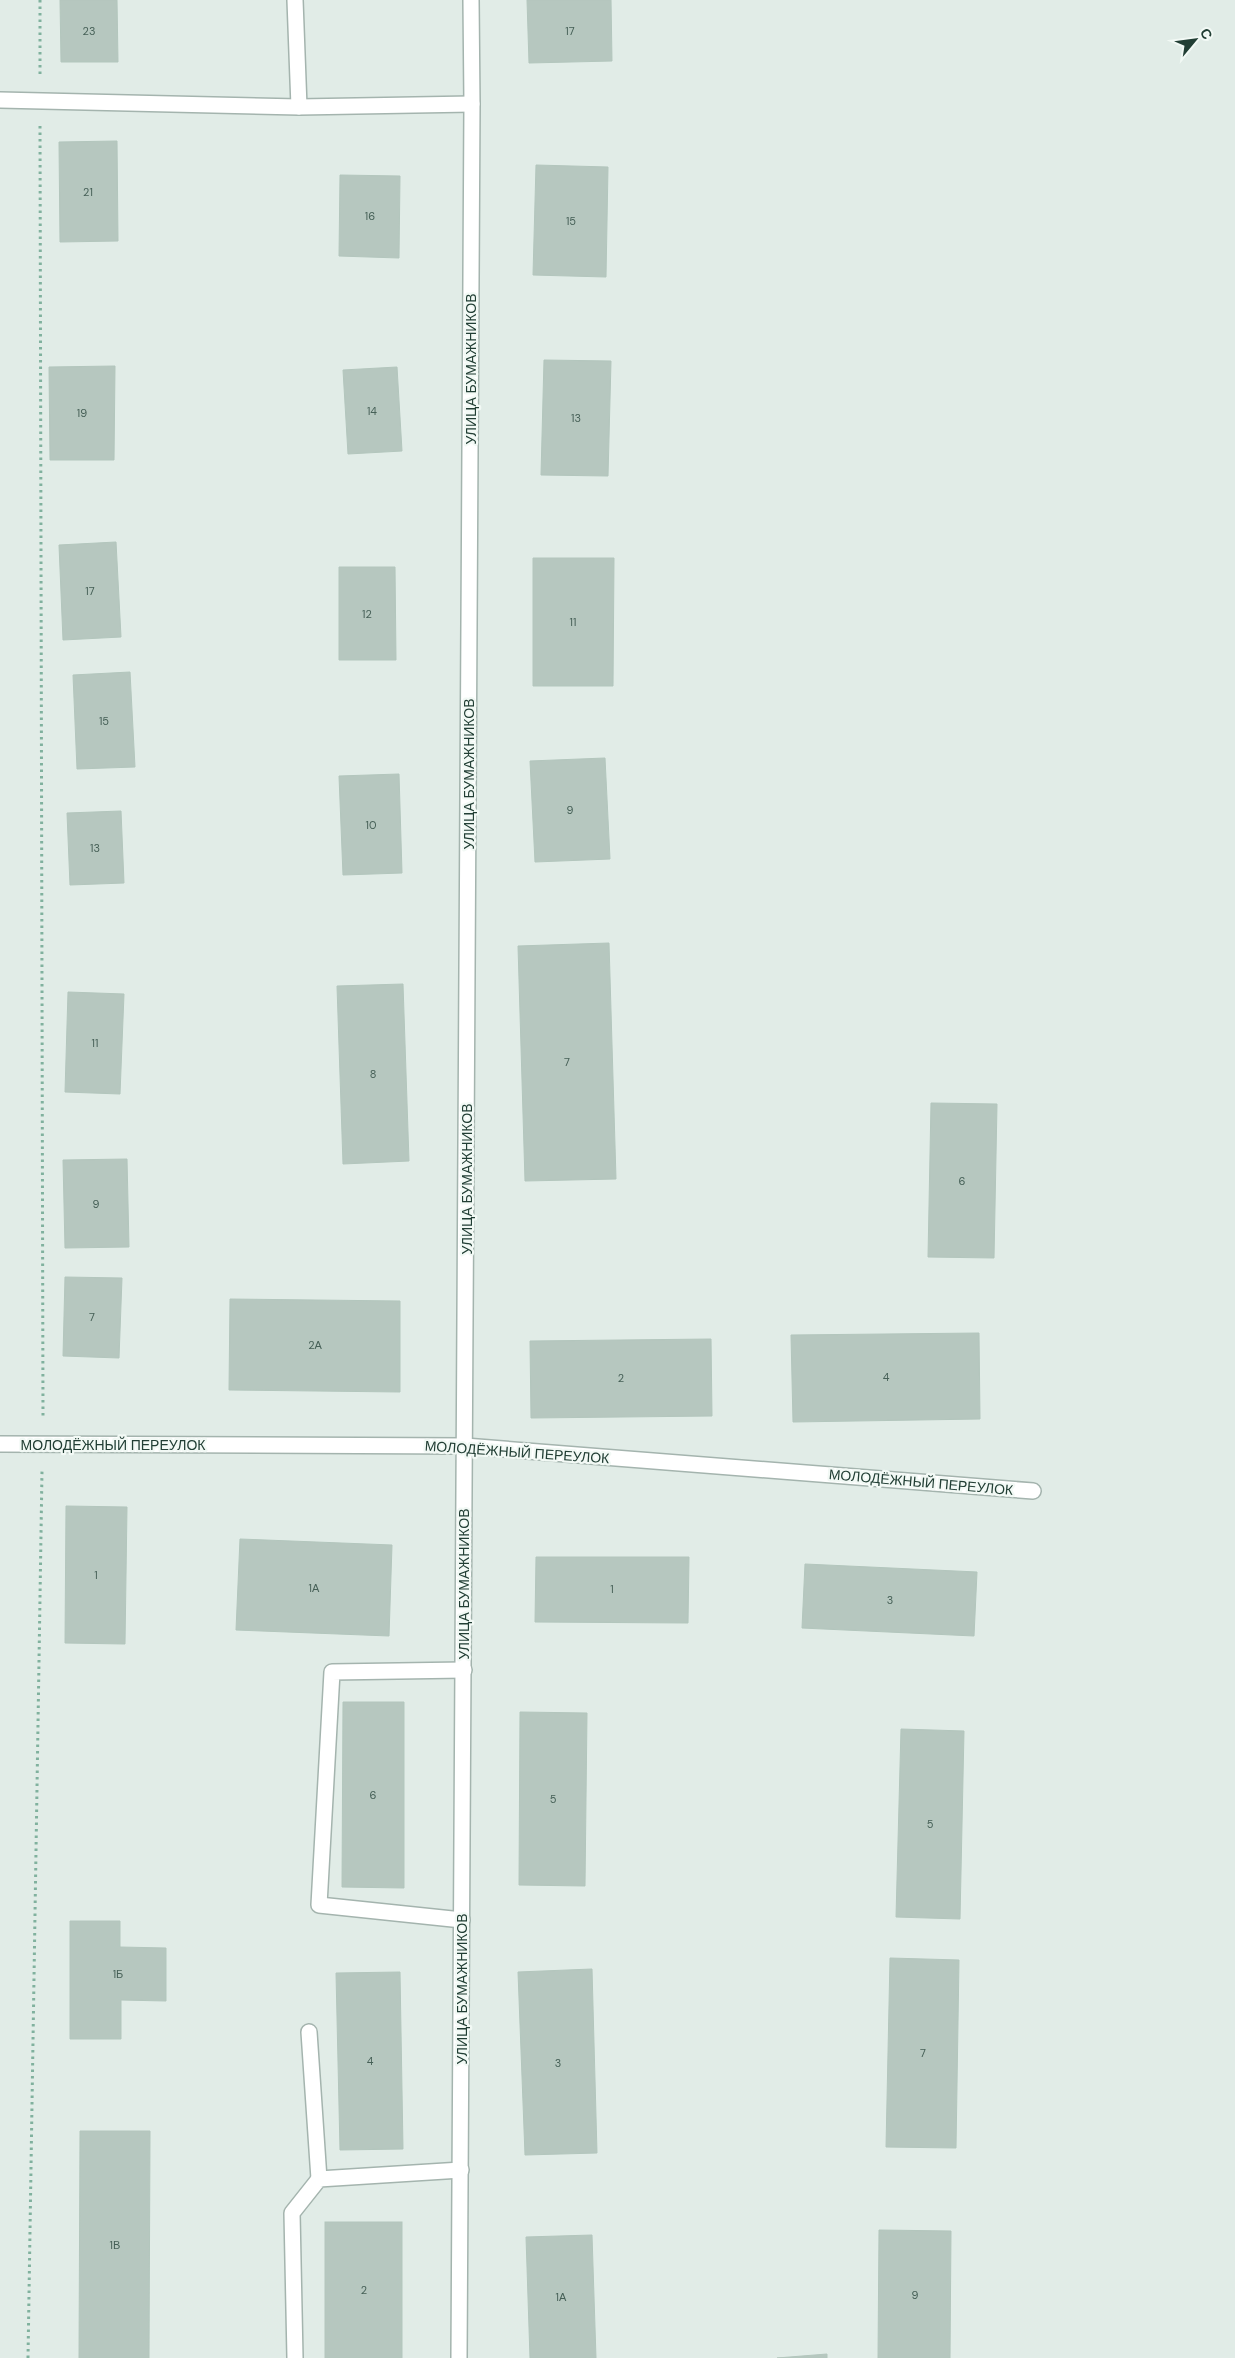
<svg xmlns="http://www.w3.org/2000/svg" width="1235" height="2358" font-family="'DM Sans',sans-serif">
  <style>
    .building { fill: #b6c7bf; stroke: #b3c6bd }
    .lines { fill: none; stroke-linecap: round; stroke-linejoin: round }
    .service-casing { stroke: #a4b4ae; stroke-width: 18 }
    .minor-casing { stroke: #a4b4ae; stroke-width: 18 }
    .path { stroke: #80b19e; stroke-width: 3; stroke-dasharray: 2.5 4; stroke-linecap: butt }
    .service { stroke: #fff; stroke-width: 15 }
    .minor { stroke: #fff; stroke-width: 15 }
    .labels { text-anchor: middle; stroke-width: 4.5; stroke-linejoin: round; paint-order: stroke }
    .number-label { font-size: 11px; fill: #466057 }
    .street-label { font-size: 14px; fill: #213e34; stroke: #f2f9f5 }
  </style>
  <rect width="100%" height="100%" fill="#e1ece7"/>
  <!-- building -->
  <g class="building">
    <path d="M60 0H117L118 62H61Z"/>
    <path d="M527 0H611L612 61 529 63Z"/>
    <path d="M117 141 118 241 60 242 59 142Z"/>
    <path d="M536 165 608 167 606 277 533 275Z"/>
    <path d="M340 175 400 176 399 258 339 256Z"/>
    <path d="M544 360 611 361 608 476 541 475Z"/>
    <path d="M115 366 114 460H50L49 367Z"/>
    <path d="M397 367 402 451 348 454 343 370Z"/>
    <path d="M116 542 121 637 63 640 59 545Z"/>
    <path d="M533 558H614L613 686H533Z"/>
    <path d="M339 567H395L396 660H339Z"/>
    <path d="M130 672 135 767 77 769 73 675Z"/>
    <path d="M605 758 610 859 535 862 530 761Z"/>
    <path d="M399 774 402 873 343 875 339 776Z"/>
    <path d="M121 811 124 883 70 885 67 813Z"/>
    <path d="M609 943 616 1179 525 1181 518 946Z"/>
    <path d="M403 984 409 1161 343 1164 337 986Z"/>
    <path d="M68 992 124 994 120 1094 65 1092Z"/>
    <path d="M931 1103 997 1104 994 1258 928 1257Z"/>
    <path d="M127 1159 129 1247 65 1248 63 1160Z"/>
    <path d="M65 1277 122 1278 119 1358 63 1356Z"/>
    <path d="M230 1299 400 1301V1392L229 1390Z"/>
    <path d="M979 1333 980 1419 793 1422 791 1335Z"/>
    <path d="M711 1339 712 1416 531 1418 530 1341Z"/>
    <path d="M66 1506 127 1507 125 1644 65 1643Z"/>
    <path d="M240 1539 392 1545 389 1636 236 1630Z"/>
    <path d="M536 1557H689L688 1623 535 1622Z"/>
    <path d="M805 1564 977 1572 974 1636 802 1628Z"/>
    <path d="M343 1702H404V1888L342 1887Z"/>
    <path d="M520 1712 587 1713 585 1886 519 1885Z"/>
    <path d="M901 1729 964 1731 960 1919 896 1917Z"/>
    <path d="M70 1921H120V1947L166 1948V2001L121 2000V2039H70Z"/>
    <path d="M890 1958 959 1960 956 2148 886 2147Z"/>
    <path d="M592 1969 597 2153 525 2155 518 1972Z"/>
    <path d="M400 1972 403 2149 340 2150 336 1973Z"/>
    <path d="M80 2131H150L149 2358H79Z"/>
    <rect x="325" y="2222" width="77" height="136"/>
    <path d="M879 2230 951 2231 950 2358H878Z"/>
    <path d="M592 2235 596 2358H530L526 2237Z"/>
    <path d="M827 2354V2358H777Z"/>
  </g>
  <g class="lines">
    <defs>
      <g id="service">
        <path d="M295 0 299 107"/>
        <path d="M462 1920 319 1905 332 1672 464 1670"/>
        <path d="M309 2032 319 2179"/>
        <path d="M295 2358 292 2213 319 2179 461 2170"/>
      </g>
      <g id="minor">
        <path d="M0 100 299 107 472 104"/>
        <path d="M0 1444 465 1446 1033 1491"/>
        <path d="M459 2358 472 104 471 0"/>
      </g>
    </defs>
    <!-- service casing -->
    <use href="#service" class="service-casing"/>
    <!-- minor casing -->
    <use href="#minor" class="minor-casing"/>
    <!-- path -->
    <g class="path">
      <path d="M40 0V75"/>
      <path d="M40 126 43 1417"/>
      <path d="M28 2358 42 1471"/>
    </g>
    <!-- service -->
    <use href="#service" class="service"/>
    <!-- minor -->
    <use href="#minor" class="minor"/>
  </g>
  <g class="labels">
    <!-- number labels -->
    <g class="number-label">
      <text x="89" y="35">23</text>
      <text x="570" y="35">17</text>
      <text x="88" y="196">21</text>
      <text x="370" y="220">16</text>
      <text x="571" y="225">15</text>
      <text x="372" y="415">14</text>
      <text x="82" y="417">19</text>
      <text x="576" y="422">13</text>
      <text x="90" y="595">17</text>
      <text x="367" y="618">12</text>
      <text x="573" y="626">11</text>
      <text x="104" y="725">15</text>
      <text x="570" y="814">9</text>
      <text x="371" y="829">10</text>
      <text x="95" y="852">13</text>
      <text x="95" y="1047">11</text>
      <text x="567" y="1066">7</text>
      <text x="373" y="1078">8</text>
      <text x="962" y="1185">6</text>
      <text x="96" y="1208">9</text>
      <text x="92" y="1321">7</text>
      <text x="315" y="1349">2А</text>
      <text x="886" y="1381">4</text>
      <text x="621" y="1382">2</text>
      <text x="96" y="1579">1</text>
      <text x="314" y="1592">1А</text>
      <text x="612" y="1593">1</text>
      <text x="890" y="1604">3</text>
      <text x="373" y="1799">6</text>
      <text x="553" y="1803">5</text>
      <text x="930" y="1828">5</text>
      <text x="118" y="1978">1Б</text>
      <text x="923" y="2057">7</text>
      <text x="370" y="2065">4</text>
      <text x="558" y="2067">3</text>
      <text x="115" y="2249">1В</text>
      <text x="364" y="2294">2</text>
      <text x="915" y="2299">9</text>
      <text x="561" y="2301">1А</text>
    </g>
    <!-- street labels -->
    <g class="street-label">
      <text transform="translate(471 369) rotate(-90)" y="5">УЛИЦА БУМАЖНИКОВ</text>
      <text transform="translate(469 774) rotate(-90)" y="5">УЛИЦА БУМАЖНИКОВ</text>
      <text transform="translate(467 1179) rotate(-90)" y="5">УЛИЦА БУМАЖНИКОВ</text>
      <text x="113" y="1450">МОЛОДЁЖНЫЙ ПЕРЕУЛОК</text>
      <text transform="translate(517 1452) rotate(4)" y="5">МОЛОДЁЖНЫЙ ПЕРЕУЛОК</text>
      <text transform="translate(921 1482) rotate(5)" y="5">МОЛОДЁЖНЫЙ ПЕРЕУЛОК</text>
      <text transform="translate(464 1584) rotate(-90)" y="5">УЛИЦА БУМАЖНИКОВ</text>
      <text transform="translate(462 1989) rotate(-90)" y="5">УЛИЦА БУМАЖНИКОВ</text>
    </g>
  </g>
  <!-- north arrow -->
  <g transform="translate(1195 40) rotate(61)" stroke="#f2f9f5" stroke-width="4" paint-order="stroke">
  <path d="M0-4L9 19L0 12L-9 19Z" fill="#213e34"/>
  <text y="-8" font-size="14" font-weight="bold" text-anchor="middle" fill="#213e34">С</text>
  </g>
</svg>
